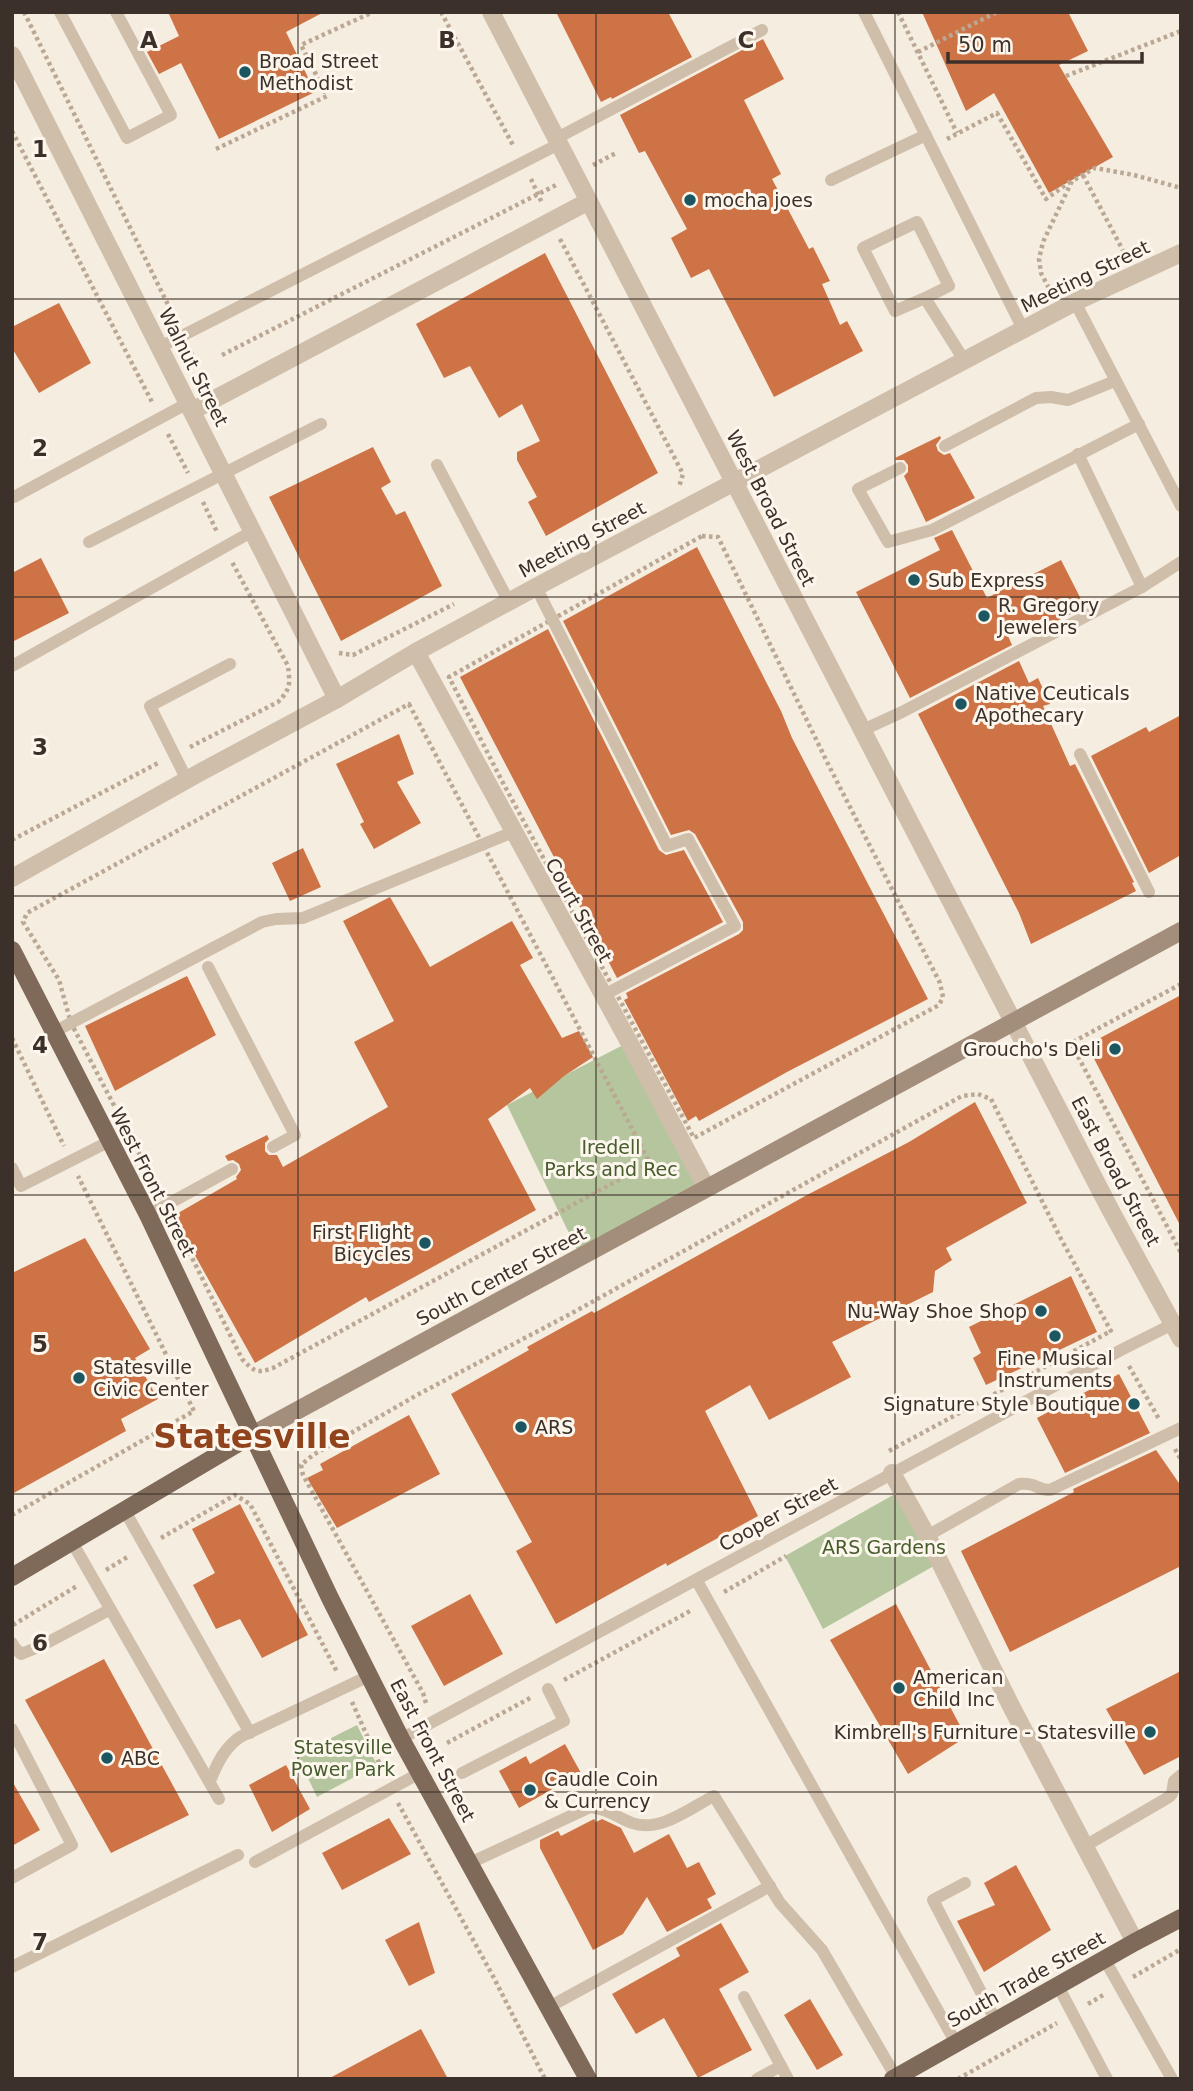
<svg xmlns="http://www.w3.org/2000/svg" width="1193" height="2091" font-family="'DejaVu Sans',sans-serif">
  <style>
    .green { fill: #b5c69e }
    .building { fill: #ce7345 }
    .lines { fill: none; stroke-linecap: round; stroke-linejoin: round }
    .path { stroke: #bba894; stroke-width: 4.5; stroke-dasharray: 3.5 3.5; stroke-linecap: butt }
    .service { stroke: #cfbeaa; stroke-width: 12 }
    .minor { stroke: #cfbeaa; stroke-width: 18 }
    .tertiary { stroke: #cfbeaa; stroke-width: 18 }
    .secondary { stroke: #a38d7b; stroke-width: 18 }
    .primary { stroke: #7f6a5a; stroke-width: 18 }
    .grid { fill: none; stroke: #3c312a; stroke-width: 2; stroke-opacity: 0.55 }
    .poi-dot { fill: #1c5661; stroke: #fcf6ed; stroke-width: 2.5 }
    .labels { text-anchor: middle; stroke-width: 6; stroke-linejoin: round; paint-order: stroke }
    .poi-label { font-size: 19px; fill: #3c312a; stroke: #fcf6ed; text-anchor: start }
    .street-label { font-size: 19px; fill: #3c312a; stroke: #fcf6ed }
    .park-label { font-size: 19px; fill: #465c2c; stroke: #fcf6ed }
    .town-label { font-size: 33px; font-weight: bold; fill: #91431d; stroke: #fcf6ed }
    .grid-label { font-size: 23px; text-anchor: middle; font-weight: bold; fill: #3c312a; stroke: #fcf6ed; stroke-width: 6; stroke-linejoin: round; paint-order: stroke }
  </style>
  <rect width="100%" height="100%" fill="#f5ede0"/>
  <!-- green -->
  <g class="green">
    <path d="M629 1042 706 1187 581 1258 507 1105Z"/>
    <path d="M902 1490 939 1563 823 1629 785 1556Z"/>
    <path d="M357 1725 377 1765 317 1797 297 1755Z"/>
  </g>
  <!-- building -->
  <g class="building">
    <path d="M168 12H324L286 32 315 92 219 139 181 63 159 74 147 52 179 36Z"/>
    <path d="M556 12H668L692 57 612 99 611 97 601 102Z"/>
    <path d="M922 12H1068L1088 51 1059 65 1113 157 1049 193 994 93 966 111Z"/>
    <path d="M763 39 784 79 744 100 781 174 772 179 809 249 813 247 830 281 822 284 840 325 847 321 863 351 774 397 709 269 691 278 671 238 687 229 645 151 639 153 620 115Z"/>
    <path d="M545 253 658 473 546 536 528 502 537 497 517 460V452L540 441 522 404 499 418 470 366 444 378 416 324Z"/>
    <path d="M59 303 91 363 39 393 12 348V327Z"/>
    <path d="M940 436 941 438 936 445 938 451 944 455 950 453 975 498 926 522 904 476 908 472V465L904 460H896L895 458Z"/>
    <path d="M373 447 391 482 381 488 396 515 405 511 442 586 341 641 269 497Z"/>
    <path d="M952 530 987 598 1061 560 1085 607 1051 624 1047 616 1008 636 1012 645 910 698 856 592 940 550 934 538Z"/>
    <path d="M697 547 781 711 792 738 928 999 787 1072 699 1121 696 1116 688 1121 624 1000 628 998 626 993 739 934 743 930V922L695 834 689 830 671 835 563 621Z"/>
    <path d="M41 558 69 613 12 642V573Z"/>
    <path d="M548 629 659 850 666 855 684 850 723 922 617 978 460 677Z"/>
    <path d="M1019 661 1029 683 1038 678 1050 704 1043 706 1070 766 1075 764 1134 882 1132 883 1136 891 1031 944 1019 913 918 714Z"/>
    <path d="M1181 715V855L1149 873 1091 756 1146 727 1149 732Z"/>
    <path d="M399 734 414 774 397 782 421 823 374 849 360 824 364 822 336 764Z"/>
    <path d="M303 848 321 887 290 901 272 863Z"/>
    <path d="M390 897 430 967 512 921 533 958 520 965 562 1038 579 1031 593 1057 564 1076 537 1099 530 1088 488 1119 536 1210 369 1302 366 1297 255 1363 173 1216 237 1179 236 1177 241 1170 239 1164 233 1160 228 1161 225 1156 267 1135 269 1139 265 1143V1151L269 1155H277L283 1167 388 1107 354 1042 394 1021 343 921Z"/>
    <path d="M187 976 216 1035 115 1091 85 1026Z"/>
    <path d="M1181 995V1227L1087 1045Z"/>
    <path d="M975 1102 1027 1203 946 1248 952 1260 935 1271 933 1292 832 1342 851 1377 769 1420 750 1385 705 1411 758 1516 667 1566 666 1563 556 1624 516 1551 532 1542 451 1394 529 1350 527 1347 592 1311 594 1313 807 1195 909 1142Z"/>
    <path d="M85 1238 150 1349 135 1358 158 1399 121 1419 126 1431 12 1494V1273Z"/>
    <path d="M1071 1276 1097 1332 986 1385 973 1358 981 1353 969 1327Z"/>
    <path d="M1119 1374 1150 1433 1065 1473 1037 1418Z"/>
    <path d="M409 1415 440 1474 337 1528 307 1478 323 1470 320 1464Z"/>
    <path d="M1156 1450 1181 1486V1566L1010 1652 961 1551 1074 1492 1073 1489Z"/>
    <path d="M240 1504 308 1635 262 1658 240 1619 216 1629 193 1585 215 1573 192 1529Z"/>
    <path d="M470 1594 503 1654 444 1686 411 1626Z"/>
    <path d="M896 1604 966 1737 908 1774 830 1640Z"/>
    <path d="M104 1659 189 1815 111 1853 25 1700Z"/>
    <path d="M1181 1671V1756L1144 1775 1106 1709Z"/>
    <path d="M565 1744 581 1773 519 1808 499 1771 526 1756 530 1764Z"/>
    <path d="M286 1765 310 1809 272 1832 249 1785Z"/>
    <path d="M12 1781 40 1830 12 1846Z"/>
    <path d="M389 1818 411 1854 342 1890 322 1853Z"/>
    <path d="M594 1819 596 1822 602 1819 621 1828 634 1853 669 1834 687 1868 699 1862 716 1894 707 1899 712 1908 667 1932 647 1897 623 1934 593 1950 540 1848V1840L558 1831 561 1836Z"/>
    <path d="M1016 1865 1051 1930 984 1972 957 1921 995 1905 984 1883Z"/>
    <path d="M419 1922 435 1973 409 1986 385 1940Z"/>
    <path d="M721 1923 749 1972 719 1989 752 2050 698 2078 664 2018 636 2034 612 1994 680 1956 676 1948Z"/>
    <path d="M810 1999 843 2055 817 2070 784 2015Z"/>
    <path d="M421 2029 448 2079H328Z"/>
  </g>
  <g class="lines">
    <!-- path -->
    <g class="path">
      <path d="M24 12 175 319"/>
      <path d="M441 12 514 147"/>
      <path d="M898 12 957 133"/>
      <path d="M918 52 997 12"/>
      <path d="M1066 76 1181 31"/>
      <path d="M12 131 153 404"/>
      <path d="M947 139 997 113 1046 199 1071 181"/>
      <path d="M216 149 327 96 301 45 373 12"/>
      <path d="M593 165 616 153"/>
      <path d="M1083 175 1127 258"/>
      <path d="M531 179 542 203"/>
      <path d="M560 239 683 474 679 487"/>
      <path d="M1052 294 1041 273 1039 259 1043 242 1072 181 1095 168 1134 175 1181 188"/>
      <path d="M191 352 203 380"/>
      <path d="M222 355 558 184"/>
      <path d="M168 434 188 473"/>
      <path d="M203 502 217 532"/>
      <path d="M702 536 718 537 829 766 940 983 943 997 939 1005 694 1138 502 781 449 677Z"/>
      <path d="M339 653 353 655 454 604"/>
      <path d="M409 704 650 1163 273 1368C256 1374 254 1371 242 1359L166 1205 71 1023 59 980 23 922 27 913Z"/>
      <path d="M190 747 278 702C291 689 290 683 288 666L232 562"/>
      <path d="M12 840 160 762"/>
      <path d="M1181 984 1071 1043 1181 1253"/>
      <path d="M12 1038 64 1146"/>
      <path d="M1129 1366 1159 1419"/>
      <path d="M1175 1449 1181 1460"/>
      <path d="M889 1451 1111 1331"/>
      <path d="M12 1515 194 1411 78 1176"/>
      <path d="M161 1538 235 1495 250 1504 337 1672"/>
      <path d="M106 1570 129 1556"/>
      <path d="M724 1592 786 1556"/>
      <path d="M13 1625 77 1586"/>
      <path d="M564 1680 692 1610"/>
      <path d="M352 1702 384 1774"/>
      <path d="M426 1703 423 1693 303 1475 301 1465 313 1455 417 1395 574 1312 962 1096 978 1094 991 1099 1060 1237 1112 1333"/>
      <path d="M447 1743 532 1697"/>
      <path d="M398 1803 494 1978 545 2079"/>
      <path d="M1133 1977 1181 1949"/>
      <path d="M1088 2004 1105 1994"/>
      <path d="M958 2079 1057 2023"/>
    </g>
    <!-- service -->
    <g class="service">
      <path d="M60 12 127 138 171 115 116 12"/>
      <path d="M864 12 1023 329"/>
      <path d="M557 138 762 30"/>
      <path d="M831 180 926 135"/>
      <path d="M925 298 895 311 863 248 917 222 949 286 925 298 964 360"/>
      <path d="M1075 302 1181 506"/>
      <path d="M160 347 559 144"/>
      <path d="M945 446 1036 398 1051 397 1068 400 1115 381"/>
      <path d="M1078 454 1142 587"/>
      <path d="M437 465 509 602"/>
      <path d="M900 468 858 489 888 542 932 530 1139 424"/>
      <path d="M14 497 188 403"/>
      <path d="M89 542 321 424"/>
      <path d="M536 587 667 846 688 839 735 926 602 996"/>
      <path d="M12 666 253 531"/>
      <path d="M863 730 902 712 1142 587 1181 562"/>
      <path d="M1080 754 1149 892"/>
      <path d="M187 780 150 706 230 664"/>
      <path d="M208 967 295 1135 273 1147"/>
      <path d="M54 1032 262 922 276 919 303 918 513 832"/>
      <path d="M12 1168 21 1186 110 1141"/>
      <path d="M148 1215 232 1169"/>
      <path d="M125 1511 250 1733"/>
      <path d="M927 1536 1019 1484C1036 1482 1037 1490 1050 1490L1181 1428"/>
      <path d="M72 1542 219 1799"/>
      <path d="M697 1581 956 2043"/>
      <path d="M12 1643 15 1648 21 1654 41 1646 109 1610"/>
      <path d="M12 1729 72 1845 12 1878"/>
      <path d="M401 1739 1121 1350 1173 1324"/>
      <path d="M462 1773 564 1721 548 1689"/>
      <path d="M210 1781C217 1764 224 1748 240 1737L369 1676"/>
      <path d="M1085 1846 1169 1797 1172 1794 1174 1781 1181 1775"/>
      <path d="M255 1862 420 1773"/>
      <path d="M470 1863 590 1807C609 1809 616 1817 632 1823 660 1833 690 1808 714 1796L780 1903 822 1950 897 2079"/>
      <path d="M965 1883 933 1900 996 2021"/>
      <path d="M1105 1960 1172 2079"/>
      <path d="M12 1967 238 1855"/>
      <path d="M1058 1986 1107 2079"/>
      <path d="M744 1997 788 2079"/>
      <path d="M549 2007 770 1886"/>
      <path d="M757 2079 781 2066"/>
    </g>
    <!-- minor -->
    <g class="minor">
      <path d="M12 55 337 699"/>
      <path d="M192 411 589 201"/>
      <path d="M416 652 629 1042 706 1187"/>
      <path d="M12 878 199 773 337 699 416 652 536 587 1075 302 1181 253"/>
      <path d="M892 1473 927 1536 1011 1706 1135 1942"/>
    </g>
    <!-- tertiary -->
    <path class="tertiary" d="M491 12 1111 1211 1181 1339"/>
    <!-- secondary -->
    <path class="secondary" d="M252 1435 1181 931"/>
    <!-- primary -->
    <g class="primary">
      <path d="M12 950 148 1215 330 1598 401 1739 588 2079"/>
      <path d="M12 1577 252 1435"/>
      <path d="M893 2079 1135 1942 1181 1918"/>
    </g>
  </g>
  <!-- grid -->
  <path class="grid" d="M298 12V2079M596 12V2079M895 12V2079M12 299H1181M12 597H1181M12 896H1181M12 1195H1181M12 1494H1181M12 1792H1181"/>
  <!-- markers -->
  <g class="poi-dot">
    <circle cx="245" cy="72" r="7"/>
    <circle cx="690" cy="200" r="7"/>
    <circle cx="914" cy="580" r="7"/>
    <circle cx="984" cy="616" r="7"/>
    <circle cx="961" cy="704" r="7"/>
    <circle cx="1115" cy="1049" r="7"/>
    <circle cx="425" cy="1243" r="7"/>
    <circle cx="1041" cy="1311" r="7"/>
    <circle cx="1055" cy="1336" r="7"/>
    <circle cx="79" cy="1378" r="7"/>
    <circle cx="1134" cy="1404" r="7"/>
    <circle cx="521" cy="1427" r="7"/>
    <circle cx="899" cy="1688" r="7"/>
    <circle cx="1150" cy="1732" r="7"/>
    <circle cx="107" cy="1758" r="7"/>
    <circle cx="530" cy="1790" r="7"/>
  </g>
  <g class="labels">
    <!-- poi labels -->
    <g class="poi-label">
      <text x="259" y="68">Broad Street<tspan x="259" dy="22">Methodist</tspan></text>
      <text x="704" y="207">mocha joes</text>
      <text x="928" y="587">Sub Express</text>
      <text x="998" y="612">R. Gregory<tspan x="998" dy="22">Jewelers</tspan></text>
      <text x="975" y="700">Native Ceuticals<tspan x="975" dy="22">Apothecary</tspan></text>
      <text x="1101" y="1056" text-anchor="end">Groucho's Deli</text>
      <text x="411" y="1239" text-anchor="end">First Flight<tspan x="411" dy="22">Bicycles</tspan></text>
      <text x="1027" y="1318" text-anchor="end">Nu-Way Shoe Shop</text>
      <text x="1055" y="1365" text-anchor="middle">Fine Musical<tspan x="1055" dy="22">Instruments</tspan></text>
      <text x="93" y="1374">Statesville<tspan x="93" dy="22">Civic Center</tspan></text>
      <text x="1120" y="1411" text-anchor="end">Signature Style Boutique</text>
      <text x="535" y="1434">ARS</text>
      <text x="913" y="1684">American<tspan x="913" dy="22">Child Inc</tspan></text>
      <text x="1136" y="1739" text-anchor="end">Kimbrell's Furniture - Statesville</text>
      <text x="121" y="1765">ABC</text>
      <text x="544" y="1786">Caudle Coin<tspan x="544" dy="22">&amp; Currency</tspan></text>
    </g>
    <!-- street labels -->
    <g class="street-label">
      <text transform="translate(1085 276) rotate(-26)" y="7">Meeting Street</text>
      <text transform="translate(194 367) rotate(63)" y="7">Walnut Street</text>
      <text transform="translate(771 508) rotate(63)" y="7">West Broad Street</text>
      <text transform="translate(582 539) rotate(-28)" y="7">Meeting Street</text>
      <text transform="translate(579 910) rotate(61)" y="7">Court Street</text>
      <text transform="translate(1116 1171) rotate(62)" y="7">East Broad Street</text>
      <text transform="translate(153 1182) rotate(63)" y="7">West Front Street</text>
      <text transform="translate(501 1276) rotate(-28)" y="7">South Center Street</text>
      <text transform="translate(778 1514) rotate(-29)" y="7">Cooper Street</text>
      <text transform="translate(433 1750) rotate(62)" y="7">East Front Street</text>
      <text transform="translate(1026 1979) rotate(-29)" y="7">South Trade Street</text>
    </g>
    <!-- park labels -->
    <g class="park-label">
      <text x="611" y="1154">Iredell<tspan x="611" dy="22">Parks and Rec</tspan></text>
      <text x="884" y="1554">ARS Gardens</text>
      <text x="343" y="1754">Statesville<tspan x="343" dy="22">Power Park</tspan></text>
    </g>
    <!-- town labels -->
    <g class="town-label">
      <text x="252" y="1448">Statesville</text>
    </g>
  </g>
  <g class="grid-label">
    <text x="149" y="48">A</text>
    <text x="447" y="48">B</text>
    <text x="746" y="48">C</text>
    <text x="40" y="157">1</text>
    <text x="40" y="456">2</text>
    <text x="40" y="755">3</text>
    <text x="40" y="1053">4</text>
    <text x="40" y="1352">5</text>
    <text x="40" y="1651">6</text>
    <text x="40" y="1950">7</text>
  </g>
  <!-- border -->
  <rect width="1193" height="2091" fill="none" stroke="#3c312a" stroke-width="28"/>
  <!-- scale -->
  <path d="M948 52v10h194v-10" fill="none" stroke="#3c312a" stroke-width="3.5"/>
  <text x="958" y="52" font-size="21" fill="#3c312a" stroke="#fcf6ed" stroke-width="5" paint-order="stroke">50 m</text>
</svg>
